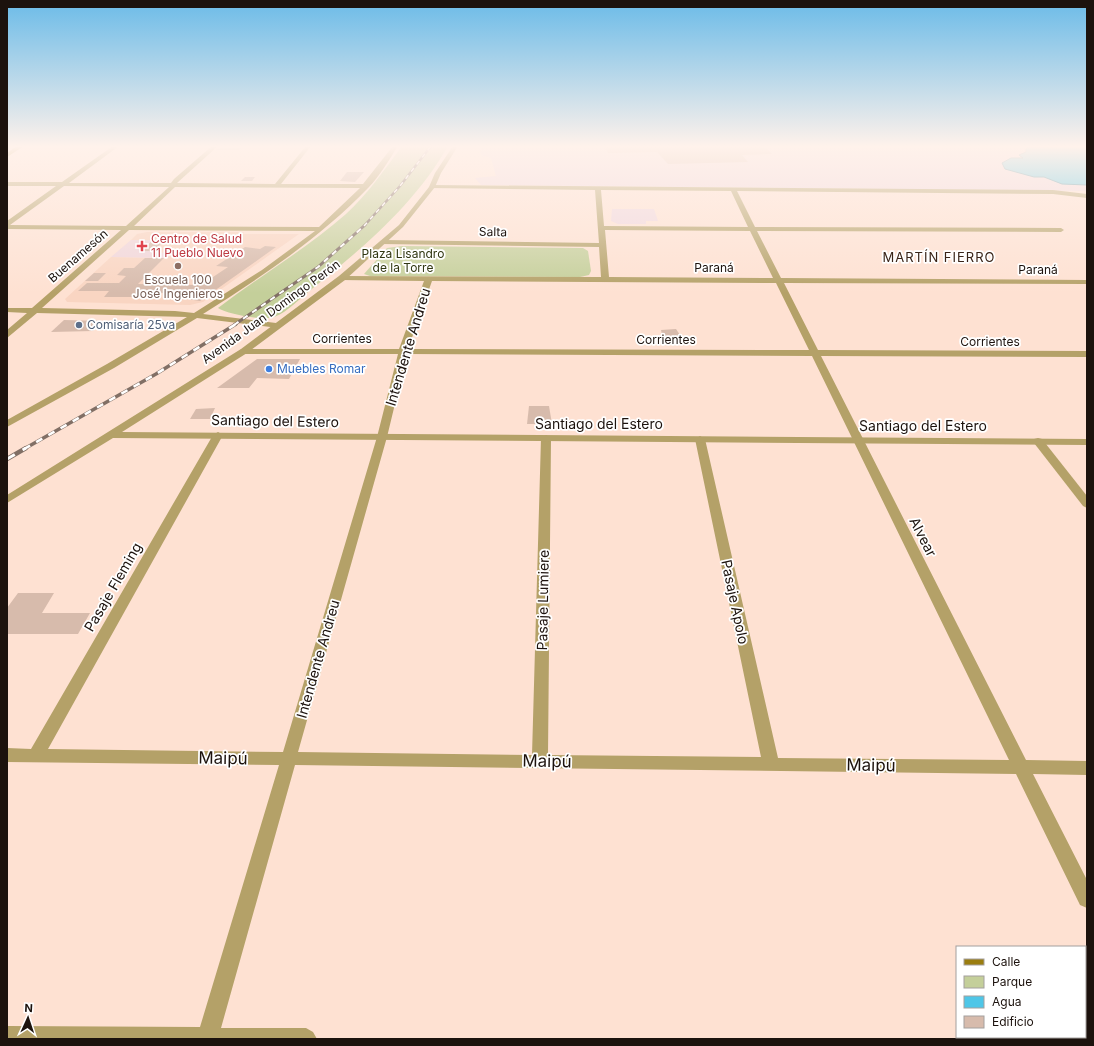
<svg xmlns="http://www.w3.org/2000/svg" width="1094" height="1046" font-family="Inter,sans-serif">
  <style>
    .built { fill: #f9d5c2 }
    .industrial { fill: #efd6de }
    .medical { fill: #f0d6db }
    .green { fill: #c4cf9a }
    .water { fill: #4fc6e7; stroke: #4090a6 }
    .building { fill: #d7bbac }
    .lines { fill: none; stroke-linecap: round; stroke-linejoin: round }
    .minor { fill: #b4a168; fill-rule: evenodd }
    .tertiary { fill: #b4a168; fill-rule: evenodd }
    .secondary { fill: #9a7d0f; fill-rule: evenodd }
    .rail-far3-casing { stroke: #816f65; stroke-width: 2.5 }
    .rail-far2-casing { stroke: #816f65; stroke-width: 3 }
    .rail-far1-casing { stroke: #816f65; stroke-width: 3.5 }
    .rail-casing { stroke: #816f65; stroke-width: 4.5 }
    .rail-far3 { stroke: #fff; stroke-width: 1.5; stroke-dasharray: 4.5; stroke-linecap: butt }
    .rail-far2 { stroke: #fff; stroke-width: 2; stroke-dasharray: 5.5; stroke-linecap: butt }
    .rail-far1 { stroke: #fff; stroke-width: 2.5; stroke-dasharray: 7; stroke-linecap: butt }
    .rail { stroke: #fff; stroke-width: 3; stroke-dasharray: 9; stroke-linecap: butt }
    .health-dot { fill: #e0444e; stroke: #fff; stroke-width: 1.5 }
    .education-dot { fill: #8d6e63; stroke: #fff; stroke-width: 1.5 }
    .service-dot { fill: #5c6f8a; stroke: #fff; stroke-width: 1.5 }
    .shop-dot { fill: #3f7fe0; stroke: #fff; stroke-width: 1.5 }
    .labels { text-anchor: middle; stroke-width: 3.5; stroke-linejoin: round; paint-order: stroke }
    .far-street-label { font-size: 12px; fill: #1c120d; stroke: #fff }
    .far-health-label { font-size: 12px; fill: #be3a42; stroke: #fff; text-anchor: start }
    .far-park-label { font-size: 12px; fill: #303611; stroke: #fff }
    .far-education-label { font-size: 12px; fill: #785e54; stroke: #fff }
    .far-service-label { font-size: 12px; fill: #4e5e75; stroke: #fff; text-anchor: start }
    .far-shop-label { font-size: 12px; fill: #366cbe; stroke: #fff; text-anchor: start }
    .far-neighbourhood-label { font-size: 13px; letter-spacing: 1px; fill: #392418; stroke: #fff }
    .street-label { font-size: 14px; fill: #1c120d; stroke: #fff }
    .near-street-label { font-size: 17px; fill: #1c120d; stroke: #fff }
  </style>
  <rect width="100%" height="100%" fill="#fee1d2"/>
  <!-- built -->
  <path class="built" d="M147 232H244L243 234H299L203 302 190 305 67 302 65 299 111 257 163 258 168 253H152L164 240H131L137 234Z"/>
  <!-- industrial -->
  <g class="industrial">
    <path d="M480 146H1087V191L481 185 475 178 496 176 491 158 481 155Z"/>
    <path d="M612 209H654L658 221H646V224H618L611 221Z"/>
  </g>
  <!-- medical -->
  <path class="medical" d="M131 240H165L153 252 169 253 164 258 111 257Z"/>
  <!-- green -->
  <g class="green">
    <path d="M402 146H448C415 204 364 247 313 288 301 297 288 312 274 317 263 321 227 314 218 308 260 276 306 249 346 214 367 195 385 169 402 146Z"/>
    <path d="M402 246 583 248 588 251 591 271 589 275 580 277 370 276 364 274 387 248Z"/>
  </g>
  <!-- water -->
  <path class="water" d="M1087 146V185L1062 184 1044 177H1034L1005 169 1002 163 1011 158H1023L1019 155 1026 152V149L1029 147Z"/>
  <!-- building -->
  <g class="building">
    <path d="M604 146 765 147 772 154 742 155 748 162 668 164 657 152 608 153Z"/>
    <path d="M220 148H242L238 150H216Z"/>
    <path d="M347 172H364L355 182 340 181Z"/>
    <path d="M245 177H255L252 181H241Z"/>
    <path d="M153 240H165L153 251H141Z"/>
    <path d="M265 246 276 247 200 301 181 298 188 293H137L134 297H104L109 291H78L87 283H119L126 276 117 275 124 268H134L145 258H164L138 284 201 285 228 267 216 266 245 247 260 249Z"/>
    <path d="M94 273H106L98 281H85Z"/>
    <path d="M64 320 103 321 93 331 51 332Z"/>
    <path d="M676 329 682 338 663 339 661 330Z"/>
    <path d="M257 359H300L289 379 257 378 249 388H217Z"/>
    <path d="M529 406H549L552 424H527Z"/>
    <path d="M215 408 210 419H190L196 409Z"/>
    <path d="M18 593H54L42 613H90L78 634H7V608Z"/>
  </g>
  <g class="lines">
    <!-- minor -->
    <g class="minor">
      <path d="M113 146H119L69 183H171L174 179 212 146H218L177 183 275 184 306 146H311L281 184H363L393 146H398C389 160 379 177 369 187 320 238 263 276 203 314L276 323 280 326 279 328 197 318 114 368 7 427V420L107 364 187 317 37 313 7 338V330L27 313 7 312V308H32L121 230 7 229V221L56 186H7V182H62ZM64 186 169 187 126 226 10 225ZM175 187 360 188 319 227 134 226ZM129 230 315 231 262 270 194 313 175 311 42 308Z"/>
      <path d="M432 185 1053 190 1087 194V198L1053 194 737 191 755 227 1061 228 1064 230 1061 232 757 231 781 278 1087 280V284L784 283 818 350 1087 351V357L821 356 1026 760 1087 761V775L1033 774 1087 880V908L1080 905 1016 774 295 765 221 1028H306L313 1032 317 1039H7V1026L200 1027 279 765 7 762V748L31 749 213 435 218 432 223 435 48 749 283 752 377 437 398 354H244L240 351 241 349H399L424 281 339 280 338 278 342 276 601 277 599 247 381 244 380 242 384 240 599 243 595 190 430 188 429 187ZM601 190 731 191 748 227 604 226ZM605 230 750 231 773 278 609 277ZM432 281 776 283 809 350 408 349ZM407 354 812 356 1009 760 778 758 705 439 700 436 695 439 761 757 548 755 551 438 546 435 541 438 532 755 298 752 387 437Z"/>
      <path d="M1038 438 1042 439 1087 496V508L1083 506 1034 443 1033 441 1034 439Z"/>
    </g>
    <!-- tertiary -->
    <path class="tertiary" d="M453 146H458L441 173 435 187 403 227 345 280 247 353 122 432 1087 439V445L113 438 7 503V495L241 349 339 276 399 225 429 187 435 173Z"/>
    <!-- secondary -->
    <path class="secondary" d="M17 146H24L7 157V153Z"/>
    <defs>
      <path id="rail-far3" d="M364 226 400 186 431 146"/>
      <path id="rail-far2" d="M234 325 318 267 365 225"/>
      <path id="rail-far1" d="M24 449 156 374 236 324"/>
      <path id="rail" d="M7 459 26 448"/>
    </defs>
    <!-- rail-far3 casing -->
    <use href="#rail-far3" class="rail-far3-casing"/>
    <!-- rail-far2 casing -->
    <use href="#rail-far2" class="rail-far2-casing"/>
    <!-- rail-far1 casing -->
    <use href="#rail-far1" class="rail-far1-casing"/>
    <!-- rail casing -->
    <use href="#rail" class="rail-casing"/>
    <!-- rail-far3 -->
    <use href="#rail-far3" class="rail-far3"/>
    <!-- rail-far2 -->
    <use href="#rail-far2" class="rail-far2"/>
    <!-- rail-far1 -->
    <use href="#rail-far1" class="rail-far1"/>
    <!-- rail -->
    <use href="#rail" class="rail"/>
  </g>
  <!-- sky -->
  <linearGradient id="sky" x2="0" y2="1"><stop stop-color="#6bbbe8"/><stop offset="0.5" stop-color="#fff2eb"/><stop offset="1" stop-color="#fff2eb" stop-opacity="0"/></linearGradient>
  <rect width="1094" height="293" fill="url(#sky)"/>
  <!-- markers -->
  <path class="health-dot" d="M140 240h4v4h4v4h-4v4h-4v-4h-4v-4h4z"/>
  <circle class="education-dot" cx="178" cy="266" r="4"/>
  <circle class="service-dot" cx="79" cy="325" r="4"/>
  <circle class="shop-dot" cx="269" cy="369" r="4"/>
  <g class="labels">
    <!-- far-street labels -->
    <g class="far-street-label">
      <text transform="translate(493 232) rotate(1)" y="4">Salta</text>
      <text transform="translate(78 256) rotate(-41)" y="4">Buenamesón</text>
      <text x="714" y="272">Paraná</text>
      <text x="1038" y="274">Paraná</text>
      <text transform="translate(271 312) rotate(-36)" y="4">Avenida Juan Domingo Perón</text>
      <text x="342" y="343">Corrientes</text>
      <text x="666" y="344">Corrientes</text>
      <text x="990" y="346">Corrientes</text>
    </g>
    <!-- far-health labels -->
    <g class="far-health-label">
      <text x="151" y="243">Centro de Salud<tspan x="151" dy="14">11 Pueblo Nuevo</tspan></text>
    </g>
    <!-- far-park labels -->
    <g class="far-park-label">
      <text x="403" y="258">Plaza Lisandro<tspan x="403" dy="14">de la Torre</tspan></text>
    </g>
    <!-- far-education labels -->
    <g class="far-education-label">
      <text x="178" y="284">Escuela 100<tspan x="178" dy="14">José Ingenieros</tspan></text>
    </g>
    <!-- far-service labels -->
    <g class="far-service-label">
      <text x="87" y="329">Comisaría 25va</text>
    </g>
    <!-- far-shop labels -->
    <g class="far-shop-label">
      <text x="277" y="373">Muebles Romar</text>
    </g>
    <!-- far-neighbourhood labels -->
    <g class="far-neighbourhood-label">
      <text x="939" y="262">MARTÍN FIERRO</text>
    </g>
    <!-- street labels -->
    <g class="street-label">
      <text transform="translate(408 347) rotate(-73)" y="5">Intendente Andreu</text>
      <text transform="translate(275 421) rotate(1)" y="5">Santiago del Estero</text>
      <text x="599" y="429">Santiago del Estero</text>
      <text x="923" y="431">Santiago del Estero</text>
      <text transform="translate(923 537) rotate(63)" y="5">Alvear</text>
      <text transform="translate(113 587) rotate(-60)" y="5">Pasaje Fleming</text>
      <text transform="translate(543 600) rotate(-89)" y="5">Pasaje Lumiere</text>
      <text transform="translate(735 602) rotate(78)" y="5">Pasaje Apolo</text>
      <text transform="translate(318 659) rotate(-74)" y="5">Intendente Andreu</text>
    </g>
    <!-- near-street labels -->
    <g class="near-street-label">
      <text transform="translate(223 758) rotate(1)" y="6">Maipú</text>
      <text transform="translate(547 761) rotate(1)" y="6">Maipú</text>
      <text transform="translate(871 765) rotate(1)" y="6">Maipú</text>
    </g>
  </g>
  <!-- border -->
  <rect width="1094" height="1046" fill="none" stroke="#1c120d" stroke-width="16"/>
  <!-- legend -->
  <rect x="956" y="946" width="130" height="92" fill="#ffffff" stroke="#a4a09e"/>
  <rect x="964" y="959" width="20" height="6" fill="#9a7d0f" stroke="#a4a09e"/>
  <text x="992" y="966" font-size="12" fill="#1c120d">Calle</text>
  <rect x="964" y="976" width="20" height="12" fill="#c4cf9a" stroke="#a4a09e"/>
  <text x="992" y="986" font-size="12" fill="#1c120d">Parque</text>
  <rect x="964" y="996" width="20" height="12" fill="#4fc6e7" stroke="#a4a09e"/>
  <text x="992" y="1006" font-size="12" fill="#1c120d">Agua</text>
  <rect x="964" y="1016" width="20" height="12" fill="#d7bbac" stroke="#a4a09e"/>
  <text x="992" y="1026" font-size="12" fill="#1c120d">Edificio</text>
  <!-- north arrow -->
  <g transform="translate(28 1018) rotate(3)" stroke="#ffffff" stroke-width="3" paint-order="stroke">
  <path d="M0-3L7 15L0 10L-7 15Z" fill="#1c120d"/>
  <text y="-6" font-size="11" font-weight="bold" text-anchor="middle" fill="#1c120d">N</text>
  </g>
</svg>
